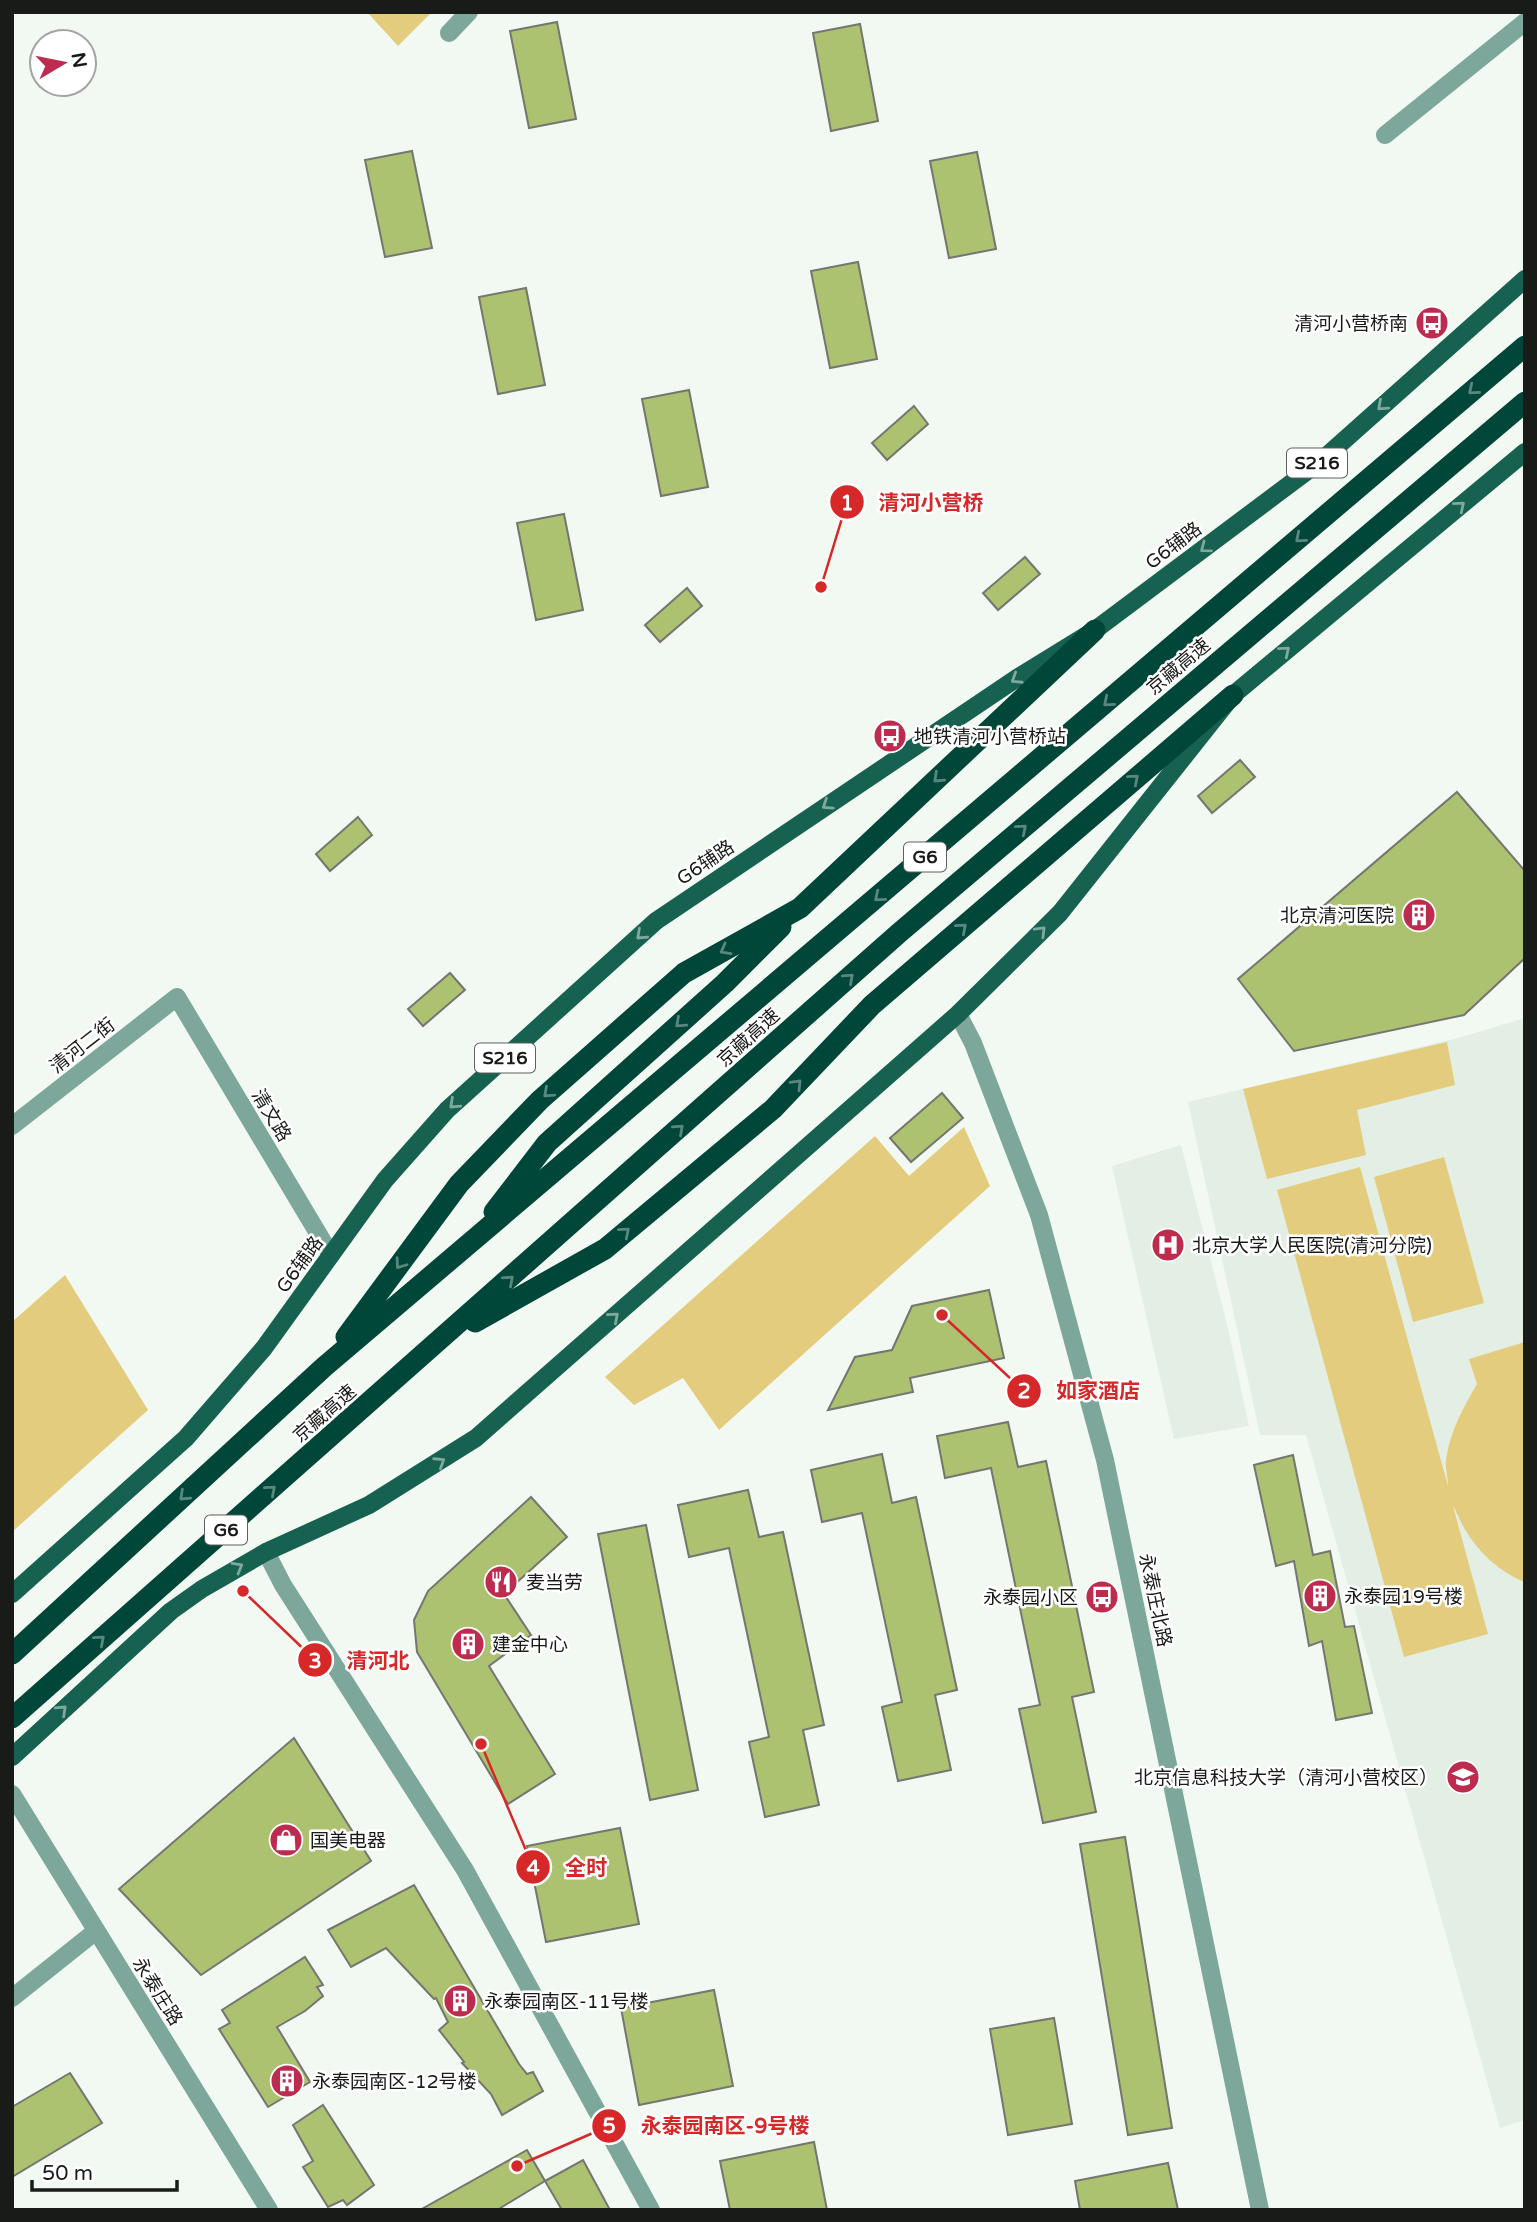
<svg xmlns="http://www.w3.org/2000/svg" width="1537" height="2222" font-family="'Varela Round','Noto Sans SC',sans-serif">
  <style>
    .built { fill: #e3efe4 }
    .green { fill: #e3cc7d }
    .building { fill: #adc270; stroke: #74766f; stroke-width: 2 }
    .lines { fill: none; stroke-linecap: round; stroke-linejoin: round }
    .minor { stroke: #7ca79a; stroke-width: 18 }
    .major { stroke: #176151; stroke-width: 18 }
    .highway { stroke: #004639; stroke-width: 21 }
    .oneway { stroke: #59877e }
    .oneway2 { stroke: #7fa89f }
    .labels { text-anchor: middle; stroke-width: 5; stroke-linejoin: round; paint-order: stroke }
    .shield { fill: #fff; stroke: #5e5f5e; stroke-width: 2 }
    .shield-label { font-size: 18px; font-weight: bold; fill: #191b19 }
    .poi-label { font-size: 19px; fill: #191b19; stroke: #fff; text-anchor: start }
    .street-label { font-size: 19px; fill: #191b19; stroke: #fff }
    .leader { fill: none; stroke: #d62828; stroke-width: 2.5 }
    .callout-dot { fill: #d62828; stroke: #fff; stroke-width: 2.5 }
    .mark-label { font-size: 21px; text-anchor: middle; font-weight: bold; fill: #fff }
    .callout-label { font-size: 21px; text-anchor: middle; font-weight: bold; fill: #d62828; stroke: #fff; stroke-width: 5; stroke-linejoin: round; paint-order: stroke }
  </style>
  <rect width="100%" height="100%" fill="#f2f8f2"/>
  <!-- built -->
  <g class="built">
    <path d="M1525 1018V2120L1500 2128 1306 1435H1260L1188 1102 1462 1037Z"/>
    <path d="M1181 1145 1227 1324 1249 1426 1174 1439 1112 1166Z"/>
  </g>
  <!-- green -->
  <g class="green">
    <path d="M367 12H432L398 46Z"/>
    <path d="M1447 1042 1455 1085 1357 1110 1366 1155 1267 1179 1243 1089Z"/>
    <path d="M964 1127 990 1186 719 1430 683 1378 634 1405 605 1377 875 1136 909 1176Z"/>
    <path d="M1444 1157 1484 1303 1413 1322 1374 1177Z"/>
    <path d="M1360 1167 1448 1486C1448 1478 1445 1468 1446 1460 1450 1431 1463 1408 1477 1384L1469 1359 1525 1342V1582C1501 1573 1479 1553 1466 1531 1461 1524 1458 1514 1453 1506L1488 1634 1404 1657 1277 1190Z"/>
    <path d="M65 1275 148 1410 12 1532V1322Z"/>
  </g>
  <!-- building -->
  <g class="building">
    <path d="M557 22 576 119 529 128 510 31Z"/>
    <path d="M860 24 878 121 831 131 813 33Z"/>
    <path d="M412 151 432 248 385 257 365 160Z"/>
    <path d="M977 152 996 249 949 258 930 161Z"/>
    <path d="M858 262 877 359 830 368 811 271Z"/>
    <path d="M526 288 545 385 498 394 479 297Z"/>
    <path d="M689 390 708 487 661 496 642 399Z"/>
    <path d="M914 406 928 424 887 460 872 443Z"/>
    <path d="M564 514 583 610 536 620 517 523Z"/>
    <path d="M1025 557 1040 574 998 610 983 593Z"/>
    <path d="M687 588 702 606 660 642 645 625Z"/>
    <path d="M1240 760 1255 777 1212 813 1198 796Z"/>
    <path d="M1457 792 1525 871V958L1464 1015 1294 1051 1238 979Z"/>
    <path d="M358 817 372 835 330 871 316 854Z"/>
    <path d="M450 973 465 990 423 1026 408 1009Z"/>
    <path d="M942 1093 963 1118 911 1162 890 1138Z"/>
    <path d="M989 1290 1004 1358 910 1378 913 1392 828 1410 855 1357 892 1350 912 1306Z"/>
    <path d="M1008 1422 1018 1467 1046 1461 1094 1692 1072 1697 1096 1812 1043 1823 1019 1709 1040 1705 991 1468 945 1478 937 1436Z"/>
    <path d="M882 1454 892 1503 916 1497 957 1690 935 1695 951 1770 898 1781 882 1707 902 1702 862 1513 822 1522 811 1470Z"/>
    <path d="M1293 1455 1313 1555 1330 1551 1345 1627 1354 1626 1372 1713 1336 1720 1322 1641 1309 1646 1294 1561 1276 1566 1254 1465Z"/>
    <path d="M748 1490 759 1537 783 1532 824 1725 803 1730 819 1805 765 1817 749 1742 769 1737 729 1548 689 1557 678 1505Z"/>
    <path d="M531 1497 567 1537 504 1594 531 1635 489 1666 555 1774 508 1804 417 1652 414 1620 428 1591Z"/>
    <path d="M646 1525 698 1790 650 1800 598 1534Z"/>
    <path d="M294 1738 371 1861 201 1975 119 1889Z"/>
    <path d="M620 1828 639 1924 546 1942 527 1846Z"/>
    <path d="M1125 1837 1172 2128 1128 2135 1080 1844Z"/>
    <path d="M414 1885 519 2064 527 2074 533 2072 543 2091 502 2115 491 2094 462 2063 464 2062 439 2030 448 2022 436 1998 434 1999 386 1948 351 1967 328 1930Z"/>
    <path d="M305 1957 323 1985 317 1987 323 1996 305 2011 277 2027 310 2082 268 2107 219 2029 230 2023 222 2010Z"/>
    <path d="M714 1990 733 2086 639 2105 621 2008Z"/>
    <path d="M1054 2018 1072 2124 1008 2135 990 2029Z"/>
    <path d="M70 2073 102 2123 12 2177V2107Z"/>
    <path d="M323 2105 374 2185 347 2205 343 2200 328 2207 303 2167 313 2161 293 2125Z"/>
    <path d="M814 2142 827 2210H730L720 2161Z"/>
    <path d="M527 2150 545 2181 497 2210H420Z"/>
    <path d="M583 2160 610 2210H562L545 2181Z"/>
    <path d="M1168 2163 1178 2210H1080L1075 2181Z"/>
  </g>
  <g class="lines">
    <!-- minor -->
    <g class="minor">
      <path d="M449 33 469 12"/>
      <path d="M1385 135 1525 22"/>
      <path d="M958 1014 973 1043 1039 1215 1105 1460 1260 2210"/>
      <path d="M12 1126 177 997 331 1255"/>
      <path d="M266 1552 283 1585 465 1870 651 2210"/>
      <path d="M12 1794 269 2210"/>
      <path d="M12 1998 96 1931"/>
    </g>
    <!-- major -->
    <g class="major">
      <path d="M12 1594 186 1438 264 1348 385 1180 447 1110 656 921 1017 678 1095 630 1322 460 1525 279"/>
      <path d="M12 1757 171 1611 202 1589 266 1552 369 1505 476 1438 958 1014 1060 913 1233 695 1525 452"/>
    </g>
    <!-- highway -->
    <g class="highway">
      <path d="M494 1212 547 1143 725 983 781 927"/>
      <path d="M475 1322 605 1249 773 1109 872 1005 1233 695"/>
      <path d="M346 1337 459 1184 540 1100 684 973 800 908 1095 630"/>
      <path d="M12 1654 324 1367 1525 346"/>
      <path d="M12 1718 899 933 1525 402"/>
    </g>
  </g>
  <!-- one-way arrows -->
  <defs><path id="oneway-chevron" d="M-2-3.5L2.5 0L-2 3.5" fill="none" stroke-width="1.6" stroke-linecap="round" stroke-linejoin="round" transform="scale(1.75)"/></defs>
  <g class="oneway">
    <use href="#oneway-chevron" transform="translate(1473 390) rotate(140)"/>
    <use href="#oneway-chevron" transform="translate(1300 538) rotate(140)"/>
    <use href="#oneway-chevron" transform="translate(1108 702) rotate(140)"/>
    <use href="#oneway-chevron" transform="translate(938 778) rotate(137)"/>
    <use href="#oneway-chevron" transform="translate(1134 779) rotate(-41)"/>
    <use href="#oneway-chevron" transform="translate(1022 829) rotate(-40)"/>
    <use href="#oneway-chevron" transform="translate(879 897) rotate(140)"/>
    <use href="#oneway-chevron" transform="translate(962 928) rotate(-41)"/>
    <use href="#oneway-chevron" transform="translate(725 950) rotate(151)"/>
    <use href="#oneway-chevron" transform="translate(849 978) rotate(-42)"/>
    <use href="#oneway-chevron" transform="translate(680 1023) rotate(138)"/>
    <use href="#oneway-chevron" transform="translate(797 1084) rotate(-46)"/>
    <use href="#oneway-chevron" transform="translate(548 1093) rotate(138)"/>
    <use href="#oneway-chevron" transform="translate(679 1129) rotate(-42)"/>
    <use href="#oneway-chevron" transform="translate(625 1232) rotate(-40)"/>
    <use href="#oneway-chevron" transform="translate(400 1264) rotate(126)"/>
    <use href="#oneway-chevron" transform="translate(509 1280) rotate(-42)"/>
    <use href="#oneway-chevron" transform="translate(271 1490) rotate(-41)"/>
    <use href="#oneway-chevron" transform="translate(184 1496) rotate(137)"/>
    <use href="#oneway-chevron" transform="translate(100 1640) rotate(-41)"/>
  </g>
  <g class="oneway2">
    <use href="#oneway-chevron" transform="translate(1382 406) rotate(138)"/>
    <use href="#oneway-chevron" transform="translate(1460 506) rotate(-40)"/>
    <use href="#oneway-chevron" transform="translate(1205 548) rotate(143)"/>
    <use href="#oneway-chevron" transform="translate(1285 651) rotate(-40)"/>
    <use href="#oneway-chevron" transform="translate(1016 679) rotate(147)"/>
    <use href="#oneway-chevron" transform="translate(827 805) rotate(146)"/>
    <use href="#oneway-chevron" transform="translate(1041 931) rotate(-45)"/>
    <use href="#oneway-chevron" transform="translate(641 935) rotate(137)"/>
    <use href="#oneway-chevron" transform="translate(454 1104) rotate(137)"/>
    <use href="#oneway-chevron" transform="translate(614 1317) rotate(-41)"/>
    <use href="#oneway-chevron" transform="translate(440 1462) rotate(-33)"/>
    <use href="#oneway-chevron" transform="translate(238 1567) rotate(-30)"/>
    <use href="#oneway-chevron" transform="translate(62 1710) rotate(-43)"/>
  </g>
  <!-- icons -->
  <defs>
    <symbol id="bus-disc" viewBox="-11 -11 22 22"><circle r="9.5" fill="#bd2c4f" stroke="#fff"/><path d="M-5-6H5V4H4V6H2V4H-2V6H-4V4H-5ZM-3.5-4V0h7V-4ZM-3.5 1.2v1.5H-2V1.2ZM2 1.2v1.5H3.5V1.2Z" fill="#fff"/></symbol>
    <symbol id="building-disc" viewBox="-11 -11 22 22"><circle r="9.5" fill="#bd2c4f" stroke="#fff"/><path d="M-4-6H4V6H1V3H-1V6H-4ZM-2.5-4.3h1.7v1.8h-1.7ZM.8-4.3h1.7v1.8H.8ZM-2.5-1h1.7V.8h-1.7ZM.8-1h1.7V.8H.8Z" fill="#fff"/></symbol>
    <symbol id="hospital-disc" viewBox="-11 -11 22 22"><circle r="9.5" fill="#bd2c4f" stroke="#fff"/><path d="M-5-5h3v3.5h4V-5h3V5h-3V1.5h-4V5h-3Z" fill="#fff"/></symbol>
    <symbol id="restaurant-disc" viewBox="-11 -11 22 22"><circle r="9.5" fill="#bd2c4f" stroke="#fff"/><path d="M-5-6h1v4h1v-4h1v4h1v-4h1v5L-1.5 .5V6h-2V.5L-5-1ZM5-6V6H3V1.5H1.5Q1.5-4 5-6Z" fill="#fff"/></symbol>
    <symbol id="school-disc" viewBox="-11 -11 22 22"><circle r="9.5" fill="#bd2c4f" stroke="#fff"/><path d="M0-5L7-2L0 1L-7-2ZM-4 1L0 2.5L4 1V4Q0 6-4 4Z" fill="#fff"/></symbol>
    <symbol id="shop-disc" viewBox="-11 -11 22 22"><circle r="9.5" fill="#bd2c4f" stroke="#fff"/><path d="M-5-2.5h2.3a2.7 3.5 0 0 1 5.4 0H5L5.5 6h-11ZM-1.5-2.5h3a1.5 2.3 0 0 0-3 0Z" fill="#fff"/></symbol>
  </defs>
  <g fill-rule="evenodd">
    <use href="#bus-disc" x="1413" y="304" width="38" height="38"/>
    <use href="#bus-disc" x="871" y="717" width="38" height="38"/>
    <use href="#building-disc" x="1400" y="896" width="38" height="38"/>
    <use href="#hospital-disc" x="1149" y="1226" width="38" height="38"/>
    <use href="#restaurant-disc" x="482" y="1563" width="38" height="38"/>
    <use href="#building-disc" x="1301" y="1577" width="38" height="38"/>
    <use href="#bus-disc" x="1083" y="1578" width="38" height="38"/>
    <use href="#building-disc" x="449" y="1625" width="38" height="38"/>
    <use href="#school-disc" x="1444" y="1758" width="38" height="38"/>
    <use href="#shop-disc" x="267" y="1821" width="38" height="38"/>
    <use href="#building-disc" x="441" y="1982" width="38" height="38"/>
    <use href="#building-disc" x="268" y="2062" width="38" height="38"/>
  </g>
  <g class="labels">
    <!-- shield labels -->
    <g class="shield">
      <rect x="1287" y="448.5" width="60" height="29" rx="5"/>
      <rect x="904" y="842.5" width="42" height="29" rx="5"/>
      <rect x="475" y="1043.5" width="60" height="29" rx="5"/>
      <rect x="205" y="1515.5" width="42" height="29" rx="5"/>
    </g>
    <g class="shield-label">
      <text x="1317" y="469">S216</text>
      <text x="925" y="863">G6</text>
      <text x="505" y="1064">S216</text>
      <text x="226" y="1536">G6</text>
    </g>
    <!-- poi labels -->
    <g class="poi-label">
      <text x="1408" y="330" text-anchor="end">清河小营桥南</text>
      <text x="914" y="743">地铁清河小营桥站</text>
      <text x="1394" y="922" text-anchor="end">北京清河医院</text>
      <text x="1192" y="1252">北京大学人民医院(清河分院)</text>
      <text x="526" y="1589">麦当劳</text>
      <text x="1344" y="1603">永泰园19号楼</text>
      <text x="1078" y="1604" text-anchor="end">永泰园小区</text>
      <text x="492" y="1651">建金中心</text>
      <text x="1438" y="1784" text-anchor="end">北京信息科技大学（清河小营校区）</text>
      <text x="310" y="1847">国美电器</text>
      <text x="484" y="2008">永泰园南区-11号楼</text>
      <text x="312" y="2088">永泰园南区-12号楼</text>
    </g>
    <!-- street labels -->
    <g class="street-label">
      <text transform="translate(1173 545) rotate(-37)" y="7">G6辅路</text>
      <text transform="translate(1178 666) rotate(-40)" y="7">京藏高速</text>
      <text transform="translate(705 862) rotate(-34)" y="7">G6辅路</text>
      <text transform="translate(748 1037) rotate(-42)" y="7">京藏高速</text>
      <text transform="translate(82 1045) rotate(-38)" y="7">清河二街</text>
      <text transform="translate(272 1115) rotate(59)" y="7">清文路</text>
      <text transform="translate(299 1264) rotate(-54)" y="7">G6辅路</text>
      <text transform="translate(324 1413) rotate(-41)" y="7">京藏高速</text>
      <text transform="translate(1156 1600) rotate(78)" y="7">永泰庄北路</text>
      <text transform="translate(158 1991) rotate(58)" y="7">永泰庄路</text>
    </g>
  </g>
  <!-- callouts -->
  <path class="leader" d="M821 587L847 502M942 1315L1024 1391M243 1591L315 1660M481 1744L533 1867M517 2166L609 2126"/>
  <g class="callout-dot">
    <circle cx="821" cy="587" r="7"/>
    <circle cx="942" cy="1315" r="7"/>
    <circle cx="243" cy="1591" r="7"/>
    <circle cx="481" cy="1744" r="7"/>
    <circle cx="517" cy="2166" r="7"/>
    <circle cx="847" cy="502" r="18"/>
    <circle cx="1024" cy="1391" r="18"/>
    <circle cx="315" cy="1660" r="18"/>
    <circle cx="533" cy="1867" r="18"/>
    <circle cx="609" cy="2126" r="18"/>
  </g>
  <g class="mark-label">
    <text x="847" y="510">1</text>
    <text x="1024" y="1398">2</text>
    <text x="315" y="1668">3</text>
    <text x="533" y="1875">4</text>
    <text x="609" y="2133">5</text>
  </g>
  <g class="callout-label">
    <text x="931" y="510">清河小营桥</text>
    <text x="1098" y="1398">如家酒店</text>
    <text x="378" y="1668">清河北</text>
    <text x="586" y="1875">全时</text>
    <text x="725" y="2133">永泰园南区-9号楼</text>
  </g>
  <!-- border -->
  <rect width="1537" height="2222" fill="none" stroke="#191b19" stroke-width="28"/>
  <!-- north arrow -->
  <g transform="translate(63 63) rotate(80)"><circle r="33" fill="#ffffff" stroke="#a3a4a3" stroke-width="2"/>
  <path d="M0-5L12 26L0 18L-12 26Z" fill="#bd2c4f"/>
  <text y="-10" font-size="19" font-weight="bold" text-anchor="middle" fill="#191b19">N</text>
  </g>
  <!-- scale -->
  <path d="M32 2180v10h145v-10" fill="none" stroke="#191b19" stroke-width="3.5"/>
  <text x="42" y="2180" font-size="21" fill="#191b19" stroke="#ffffff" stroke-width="5" paint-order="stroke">50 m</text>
</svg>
